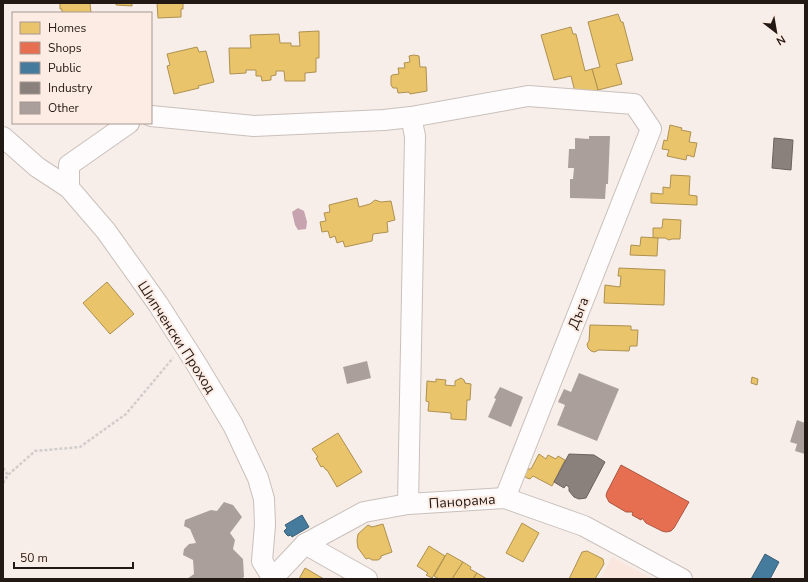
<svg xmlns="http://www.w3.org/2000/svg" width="808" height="582" font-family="'Nunito Sans',sans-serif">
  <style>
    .built { fill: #fae6dd }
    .water { fill: #c6a3ae }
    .homes { fill: #e9c46a; stroke: #ae9150 }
    .shops { fill: #e76f51; stroke: #ac553f }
    .public { fill: #457b9d; stroke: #3b5e74 }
    .industry { fill: #8a817c; stroke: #6b625d }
    .building { fill: #ab9f9c }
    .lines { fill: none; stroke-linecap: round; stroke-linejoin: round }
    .minor-casing { stroke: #c9c0bc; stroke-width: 22 }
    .path { stroke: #d1cdcc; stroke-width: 2.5; stroke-dasharray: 3 2; stroke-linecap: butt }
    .minor { stroke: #fefcfc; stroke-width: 20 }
    .labels { text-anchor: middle; stroke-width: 4; stroke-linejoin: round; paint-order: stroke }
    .street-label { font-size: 14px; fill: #231914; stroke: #fdece4 }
  </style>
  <rect width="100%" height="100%" fill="#f7eeea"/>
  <!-- built -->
  <path class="built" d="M612 557 653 579H600Z"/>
  <!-- water -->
  <path class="water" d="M298 208 304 211 307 222 306 229 298 230 295 225 292 212Z"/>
  <!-- homes -->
  <g class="homes">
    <path d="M60 3H90L91 13H62V9H60Z"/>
    <path d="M116 3H132V6L116 5Z"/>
    <path d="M157 3H183V9H181V17L158 18Z"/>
    <path d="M618 14 621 22H623L633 60 616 64 622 84 598 90 592 69 600 67 588 22Z"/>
    <path d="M571 27 573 34H576L585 71 592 69 598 90 576 96 571 76 554 80 541 35Z"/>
    <path d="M319 31V58H316V72L305 73V81H285L284 71H276V75L271 76V80L262 81 261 76H256V70H246V73L230 74 229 48H251L250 35 279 34 280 43H291V46H300L299 32Z"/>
    <path d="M197 47 199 52 206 51 214 82 198 86 199 88 174 94 167 66 170 65 167 54Z"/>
    <path d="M414 55 419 56 420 67H426L427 91 410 94 409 92 398 93 397 88H393L391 85V76L392 75 399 74 398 68H405L404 63 410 62 409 56Z"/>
    <path d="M670 125 682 128 681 130 691 132 689 142 697 143 694 157 687 155 686 160 667 156 669 150 662 149 664 140 667 141Z"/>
    <path d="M671 175 690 176 689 195 697 196V205L651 203V193L663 194V187L670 188Z"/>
    <path d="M357 198 359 207 370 204 375 200 381 202 391 201 395 220 387 222 388 232 373 234 372 241 345 247 343 241 337 243 335 236 330 238 328 231 322 232 320 222 326 221 324 213 330 212 329 205Z"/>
    <path d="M663 219 681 220 680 239H672L669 240 665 238H653V228H662Z"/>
    <path d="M641 237 658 238 657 256 630 255 631 245 640 246Z"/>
    <path d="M619 268 665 270 664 305 604 303 605 285 620 287 621 276H618Z"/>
    <path d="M107 282 134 314 110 334 83 303Z"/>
    <path d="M590 325 631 326V330H638L637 346H630L629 351 599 350 594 352 591 351 588 348 587 344 589 341Z"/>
    <path d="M752 377 758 379 757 385 751 383Z"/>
    <path d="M461 378 464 380 465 383 471 384 470 400H467L466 420 451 419V413L428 411 429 402 426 401 427 381 436 382V379L446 380 445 385 455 386V381Z"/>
    <path d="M338 433 362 472 337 487 327 470H326L323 466 321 467 316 458 318 457 312 449Z"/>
    <path d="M539 454 546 459 548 455 556 459 558 456 565 460 552 486 533 476 530 479 527 478 524 476 527 469H531Z"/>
    <path d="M522 523 539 533 523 562 506 553Z"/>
    <path d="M383 524 392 552 381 556V558L378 560H372L369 558 366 559 358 548 357 541 358 534 368 525 372 527Z"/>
    <path d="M429 546 445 556 432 578 426 575 428 573 417 566Z"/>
    <path d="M587 551 603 559 604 564 595 579H569L582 552Z"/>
    <path d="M447 553 463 562 452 579H439L434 576Z"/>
    <path d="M463 562 471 567 470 569 477 573 473 579H452Z"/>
    <path d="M305 568 324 579H299Z"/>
    <path d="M477 573 487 579H473Z"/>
  </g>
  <!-- shops -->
  <path class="shops" d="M621 465 689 502 674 528 671 531 666 532 662 531 646 523 642 518 641 520 632 515 633 513 632 512H626L609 502 606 496 607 492Z"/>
  <!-- public -->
  <g class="public">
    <path d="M302 515 309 527 292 537 291 535 288 536 286 534 284 531 287 528 285 525Z"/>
    <path d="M765 554 779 562 770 579H751Z"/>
  </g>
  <!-- industry -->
  <g class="industry">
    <path d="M774 138 793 140 791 170 772 168Z"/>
    <path d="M569 454 594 455 605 462 586 498 579 499 574 497 569 491V487L566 485 564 488 554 482Z"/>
  </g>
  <!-- building -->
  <g class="building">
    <path d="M589 136H610L608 184H606L605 199 570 198V179H573L574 168H568L569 149H575V138L589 139Z"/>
    <path d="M367 361 371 378 347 384 343 367Z"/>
    <path d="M579 373 619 389 597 441 557 425 565 405 558 402 564 389 571 392Z"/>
    <path d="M500 387 523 397 511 427 488 417 496 399 494 398Z"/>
    <path d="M797 420 805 423V454L795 451 797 444 790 442Z"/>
    <path d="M224 502 233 505 242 517 230 533 235 540 233 549 243 559 244 577 241 579H187L194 574 193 560 183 555 184 549 189 544 196 543 190 529 184 526 185 520 211 510 217 511Z"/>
  </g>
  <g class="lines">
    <defs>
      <g id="minor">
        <path d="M151 116 254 126 384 120 411 117 528 96 634 104 651 129 505 498"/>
        <path d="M3 137 37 167 69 188 106 231 158 304 197 365 233 425 258 478 264 499 265 525 262 561 273 579"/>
        <path d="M69 188V165L129 123"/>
        <path d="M408 504 415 136 411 117"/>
        <path d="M305 544 367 579"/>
        <path d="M272 579 305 544 364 512 408 504 505 498 584 526 682 579"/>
      </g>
    </defs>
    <!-- minor casing -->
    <use href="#minor" class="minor-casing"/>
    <!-- path -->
    <g class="path">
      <path d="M3 468 8 475"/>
      <path d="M3 483 8 475 35 451 80 447 126 414 173 358"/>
    </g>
    <!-- minor -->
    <use href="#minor" class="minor"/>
  </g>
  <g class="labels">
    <!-- street labels -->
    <g class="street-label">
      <text transform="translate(578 313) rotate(-68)" y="5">Дъга</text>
      <text transform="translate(177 337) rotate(57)" y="5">Шипченски Проход</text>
      <text transform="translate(462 501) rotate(-4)" y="5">Панорама</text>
    </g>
  </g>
  <!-- border -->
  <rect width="808" height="582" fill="none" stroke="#231914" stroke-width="8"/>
  <!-- legend -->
  <rect x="12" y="12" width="140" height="112" fill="#fdece4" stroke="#a69891"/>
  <rect x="20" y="22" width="20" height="12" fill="#e9c46a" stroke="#a69891"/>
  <text x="48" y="32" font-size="12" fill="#231914">Homes</text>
  <rect x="20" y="42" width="20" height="12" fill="#e76f51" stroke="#a69891"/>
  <text x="48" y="52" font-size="12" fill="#231914">Shops</text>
  <rect x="20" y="62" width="20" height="12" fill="#457b9d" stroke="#a69891"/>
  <text x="48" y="72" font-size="12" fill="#231914">Public</text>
  <rect x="20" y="82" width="20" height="12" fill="#8a817c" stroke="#a69891"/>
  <text x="48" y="92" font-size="12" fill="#231914">Industry</text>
  <rect x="20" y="102" width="20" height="12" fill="#ab9f9c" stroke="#a69891"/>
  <text x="48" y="112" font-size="12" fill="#231914">Other</text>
  <!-- north arrow -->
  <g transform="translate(776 32) rotate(149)" stroke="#fdece4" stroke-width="3" paint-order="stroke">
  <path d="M0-3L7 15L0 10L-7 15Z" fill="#231914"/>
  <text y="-6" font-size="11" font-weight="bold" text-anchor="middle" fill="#231914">N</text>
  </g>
  <!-- scale -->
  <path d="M14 562v6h119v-6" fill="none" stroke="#231914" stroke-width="2"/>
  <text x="20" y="562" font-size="12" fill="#231914" stroke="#fdece4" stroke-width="3" paint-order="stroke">50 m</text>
</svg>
